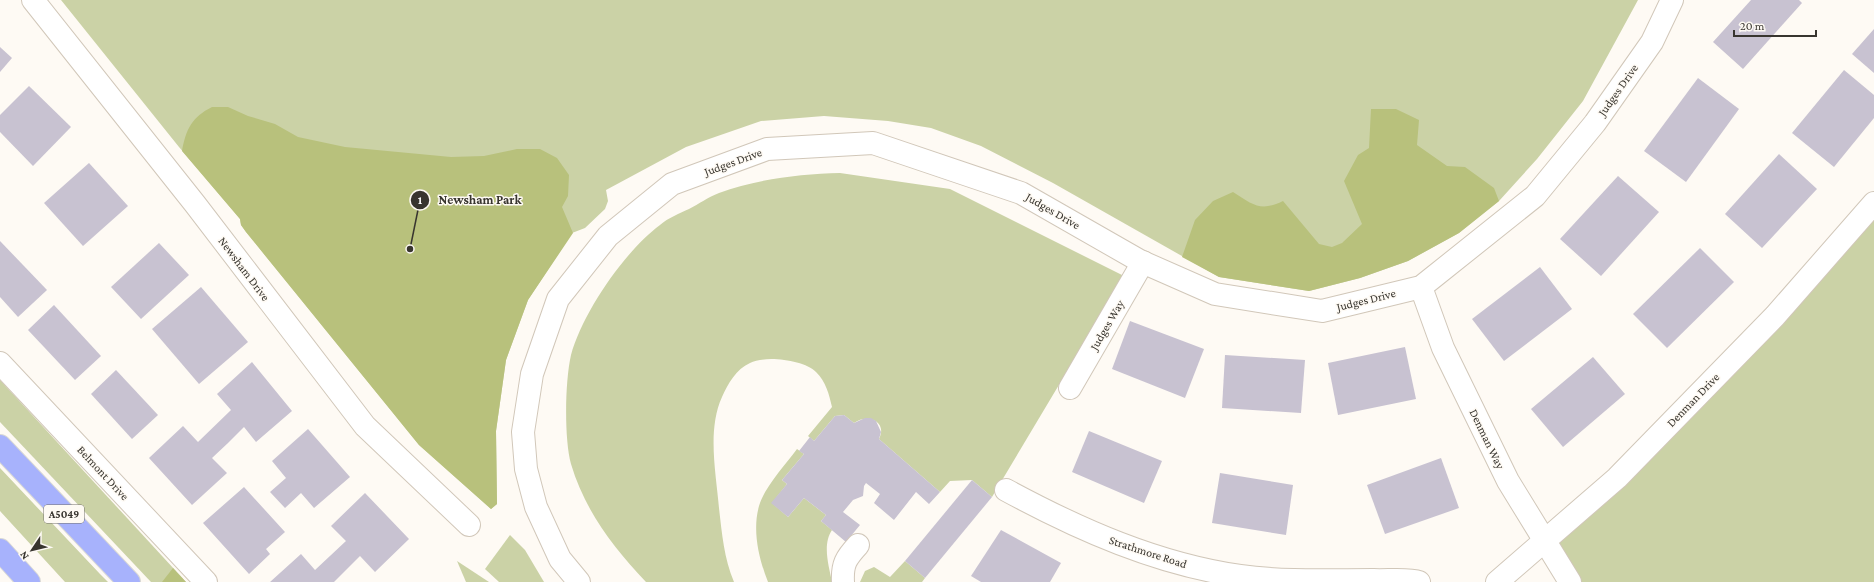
<svg xmlns="http://www.w3.org/2000/svg" width="1874" height="582" font-family="'Crimson Pro',serif">
  <style>
    .green { fill: #cbd2a6 }
    .forest { fill: #b8c17c }
    .building { fill: #c8c2d1 }
    .lines { fill: none; stroke-linecap: round; stroke-linejoin: round }
    .minor-casing { stroke: #d1c7b9; stroke-width: 24 }
    .highway-casing { stroke: #d7d7d5; stroke-width: 24 }
    .minor { stroke: #fff; stroke-width: 22 }
    .highway { stroke: #a7b2fc; stroke-width: 22 }
    .labels { text-anchor: middle; stroke-width: 3; stroke-linejoin: round; paint-order: stroke }
    .shield { fill: #fefaf4; stroke: #73706a; stroke-width: 1 }
    .shield-label { font-size: 11px; font-weight: bold; fill: #38352f }
    .street-label { font-size: 12px; fill: #38352f; stroke: #fefaf4 }
    .leader { fill: none; stroke: #38352f; stroke-width: 1.5 }
    .callout-dot { fill: #38352f; stroke: #fefaf4; stroke-width: 1.5 }
    .mark-label { font-size: 12px; text-anchor: middle; font-weight: bold; fill: #fff }
    .callout-label { font-size: 13px; text-anchor: middle; font-weight: bold; fill: #38352f; stroke: #fefaf4; stroke-width: 3; stroke-linejoin: round; paint-order: stroke }
  </style>
  <rect width="100%" height="100%" fill="#fefaf4"/>
  <!-- green -->
  <g class="green">
    <path d="M61 0H1638L1583 101 1537 159 1499 201 1459 233 1408 261 1360 278 1309 291 1219 277 1053 183 981 146 931 128 888 121 824 116 761 121 686 147 606 190 608 201 605 209 585 228 572 233 528 300 506 360 496 431 497 504 491 509 419 445 246 232 241 225 240 219 179 147Z"/>
    <path d="M840 173 950 189 1124 276 992 497 972 480 950 481 940 492 879 439C888 421 867 413 854 423L844 415 835 416 814 441 808 436 832 407C829 394 826 382 816 372 804 360 765 355 750 363 736 369 728 384 722 397 707 430 716 473 719 508 722 534 724 558 734 582H646C613 547 585 511 571 464 564 438 565 381 571 355 583 312 624 252 660 225 668 218 680 213 689 209 699 204 708 197 719 193 757 179 800 174 840 173Z"/>
    <path d="M1874 203V582H1570L1544 542Z"/>
    <path d="M0 380 186 582H151L0 422Z"/>
    <path d="M797 449 804 454 782 480 787 484 772 503 788 517 804 498 826 515 821 521 832 530C822 545 829 566 832 582H768C759 559 752 531 759 506 764 488 785 465 797 449Z"/>
    <path d="M0 468 100 574 108 582H65L0 511Z"/>
    <path d="M510 535 525 550 544 582H499L485 569Z"/>
    <path d="M457 561 489 582H466Z"/>
    <path d="M905 561 925 578 922 582H860L865 571 874 567 890 577Z"/>
  </g>
  <!-- forest -->
  <g class="forest">
    <path d="M212 107H228L248 116 275 124 298 137 345 147 451 157 484 156 517 149H540L557 158 569 175 568 196 562 207 573 233 528 300 506 360 496 431 497 504 491 509 419 445 246 232 241 225 240 219 182 151C186 129 192 117 212 107Z"/>
    <path d="M1371 109H1396L1419 120 1417 145 1447 166 1465 167 1494 188 1499 201 1459 233 1408 261 1360 278 1309 291 1219 277 1182 257 1195 220 1213 201 1233 192C1253 205 1261 212 1283 201L1319 244 1332 247 1342 243 1362 224 1344 181 1358 155 1369 148Z"/>
    <path d="M173 568 186 582H162Z"/>
  </g>
  <!-- building -->
  <g class="building">
    <path d="M1751 0H1799L1802 3 1743 69 1713 42Z"/>
    <path d="M1874 29V73L1852 54Z"/>
    <path d="M0 47 12 58 0 72Z"/>
    <path d="M1844 70 1874 95V118L1834 167 1792 133Z"/>
    <path d="M1698 78 1739 109 1686 182 1644 151Z"/>
    <path d="M29 86 71 127 33 166 0 132V115Z"/>
    <path d="M1779 154 1817 189 1762 248 1725 214Z"/>
    <path d="M89 163 128 206 83 246 44 203Z"/>
    <path d="M1618 176 1659 212 1601 276 1560 239Z"/>
    <path d="M0 241 47 290 18 317 0 297Z"/>
    <path d="M159 243 189 275 141 319 111 287Z"/>
    <path d="M1700 248 1734 282 1667 348 1633 314Z"/>
    <path d="M1540 267 1572 309 1504 361 1472 319Z"/>
    <path d="M201 287 248 342 199 384 152 329Z"/>
    <path d="M54 305 101 356 75 380 28 330Z"/>
    <path d="M1130 321 1204 349 1185 398 1112 369Z"/>
    <path d="M1405 347 1416 399 1338 415 1328 363Z"/>
    <path d="M1225 355 1305 360 1301 413 1222 408Z"/>
    <path d="M1593 357 1625 394 1563 447 1531 409Z"/>
    <path d="M252 362 292 411 256 442 244 427 228 443 212 458 227 473 192 505 149 458 183 426 198 442 231 410 217 394Z"/>
    <path d="M116 370 158 415 132 439 91 394Z"/>
    <path d="M844 415 854 423 865 418H871L876 421 881 432 879 439 940 492 929 504 916 492 894 520 874 503 880 494 866 483 864 486 863 496 853 500 843 512 860 525 846 542 821 521 826 515 804 498 788 517 771 503 787 484 782 480 804 454 799 451 810 437 814 441 835 416Z"/>
    <path d="M308 429 350 477 314 508 301 493 285 508 270 492 286 478 272 461Z"/>
    <path d="M1089 431 1162 461 1144 503 1072 472Z"/>
    <path d="M1441 458 1459 508 1385 534 1367 485Z"/>
    <path d="M1220 473 1293 485 1286 535 1212 523Z"/>
    <path d="M972 480 992 497 925 578 905 561Z"/>
    <path d="M244 487 285 532 266 549 270 554 249 574 203 523Z"/>
    <path d="M365 493 409 539 375 572 360 556 334 582H270L301 554 315 570 346 541 331 526Z"/>
    <path d="M1001 530 1061 563 1050 582H981L971 576Z"/>
  </g>
  <g class="lines">
    <defs>
      <g id="minor">
        <path d="M33 0 195 204 365 426 469 525"/>
        <path d="M1421 287 1443 348 1508 481 1570 582"/>
        <path d="M0 363 206 582"/>
        <path d="M1070 388 1143 262"/>
        <path d="M1006 490C1080 530 1157 564 1240 576 1284 582 1330 580 1373 580 1385 581 1408 578 1419 582"/>
        <path d="M579 582 560 559 536 507 526 469 523 432 532 374 558 299 608 236 672 184 767 149 873 143 1021 193 1140 261 1215 294 1322 311 1421 287 1535 196 1595 123 1652 42 1672 0"/>
        <path d="M843 582C842 564 846 558 858 545"/>
        <path d="M1497 582 1617 478 1775 316 1874 203"/>
      </g>
      <g id="highway">
        <path d="M0 446 129 582"/>
        <path d="M0 550 29 582"/>
      </g>
    </defs>
    <!-- minor casing -->
    <use href="#minor" class="minor-casing"/>
    <!-- highway casing -->
    <use href="#highway" class="highway-casing"/>
    <!-- minor -->
    <use href="#minor" class="minor"/>
    <!-- highway -->
    <use href="#highway" class="highway"/>
  </g>
  <g class="labels">
    <!-- shield labels -->
    <rect class="shield" x="44" y="505" width="40" height="18" rx="3"/>
    <g class="shield-label">
      <text x="64" y="518">A5049</text>
    </g>
    <!-- street labels -->
    <g class="street-label">
      <text transform="translate(1618 90) rotate(-55)" y="4">Judges Drive</text>
      <text transform="translate(733 162) rotate(-20)" y="4">Judges Drive</text>
      <text transform="translate(1053 211) rotate(30)" y="4">Judges Drive</text>
      <text transform="translate(244 269) rotate(53)" y="4">Newsham Drive</text>
      <text transform="translate(1366 300) rotate(-14)" y="4">Judges Drive</text>
      <text transform="translate(1107 325) rotate(-60)" y="4">Judges Way</text>
      <text transform="translate(1693 400) rotate(-46)" y="4">Denman Drive</text>
      <text transform="translate(1487 439) rotate(64)" y="4">Denman Way</text>
      <text transform="translate(103 473) rotate(47)" y="4">Belmont Drive</text>
      <text transform="translate(1148 552) rotate(18)" y="4">Strathmore Road</text>
    </g>
  </g>
  <!-- callouts -->
  <path class="leader" d="M410 249L420 200"/>
  <g class="callout-dot">
    <circle cx="410" cy="249" r="4"/>
    <circle cx="420" cy="200" r="10"/>
  </g>
  <g class="mark-label">
    <text x="420" y="204">1</text>
  </g>
  <g class="callout-label">
    <text x="480" y="204">Newsham Park</text>
  </g>
  <!-- north arrow -->
  <g transform="translate(32 550) rotate(235)" stroke="#fefaf4" stroke-width="3" paint-order="stroke">
  <path d="M0-3L7 15L0 10L-7 15Z" fill="#38352f"/>
  <text y="-6" font-size="11" font-weight="bold" text-anchor="middle" fill="#38352f">N</text>
  </g>
  <!-- scale -->
  <path d="M1734 30v6h82v-6" fill="none" stroke="#38352f" stroke-width="2"/>
  <text x="1740" y="30" font-size="12" fill="#38352f" stroke="#fefaf4" stroke-width="3" paint-order="stroke">20 m</text>
</svg>
